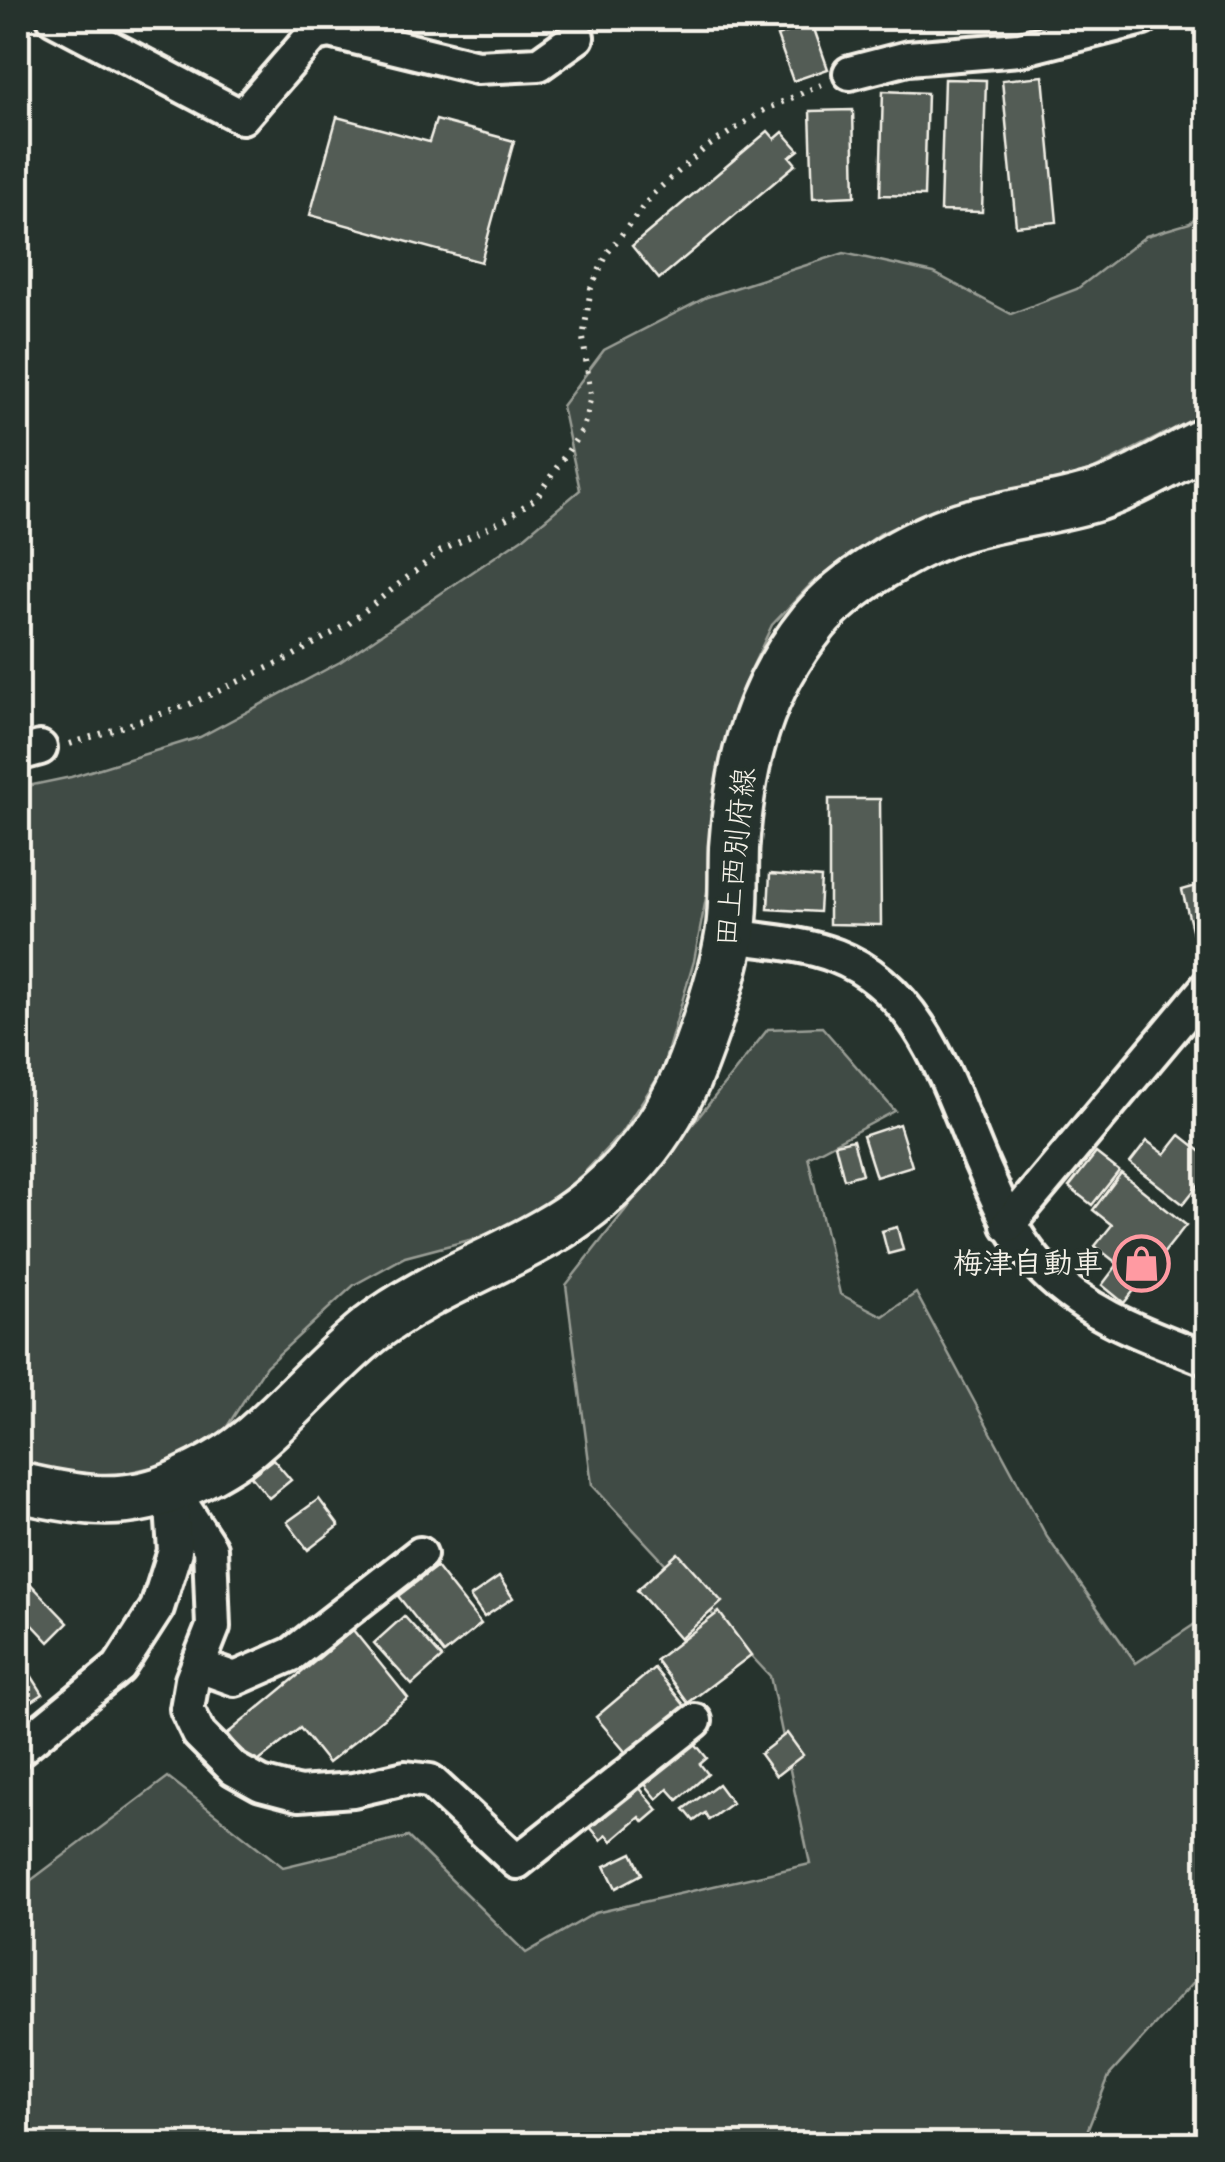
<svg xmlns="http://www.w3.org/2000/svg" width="1225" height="2162" font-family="Delius,'Klee One',sans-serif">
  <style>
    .green { fill: #414b45; stroke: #9a9e96; stroke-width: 2.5 }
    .building { fill: #525c55; stroke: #f4f1e8; stroke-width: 2.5 }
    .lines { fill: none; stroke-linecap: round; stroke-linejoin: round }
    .street-casing { stroke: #f4f1e8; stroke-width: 40 }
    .secondary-casing { stroke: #f4f1e8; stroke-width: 55 }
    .path { stroke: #f4f1e8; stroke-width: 6; stroke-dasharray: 2.5 8; stroke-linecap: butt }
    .street { stroke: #26332d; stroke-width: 32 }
    .secondary { stroke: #26332d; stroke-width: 48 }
    .labels { text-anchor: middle; stroke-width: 8; stroke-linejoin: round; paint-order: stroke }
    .street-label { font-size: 30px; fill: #f4f1e8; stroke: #26332d }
    .poi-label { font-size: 30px; font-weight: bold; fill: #f4f1e8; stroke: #26332d; text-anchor: end }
  </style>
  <rect width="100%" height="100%" fill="#26332d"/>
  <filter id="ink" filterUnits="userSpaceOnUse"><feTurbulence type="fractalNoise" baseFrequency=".01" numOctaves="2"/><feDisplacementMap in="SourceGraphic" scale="20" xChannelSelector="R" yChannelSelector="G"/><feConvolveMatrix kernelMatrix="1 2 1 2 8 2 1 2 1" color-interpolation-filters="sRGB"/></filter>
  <g filter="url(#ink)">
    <!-- green -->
    <g class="green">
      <path d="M1207 204V412L1092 470 1049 483 954 502 881 533 812 583 772 625 742 689 717 788 707 893 694 961 661 1073 621 1133 583 1174 535 1214 477 1238 405 1257 354 1285 266 1366 219 1439 161 1465 99 1479 45 1470 18 1459V788L71 777 200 737 340 662 524 537 580 490 562 406 604 350 707 297 844 253 934 273 1011 314 1077 289 1146 236 1190 223Z"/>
      <path d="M822 1027 895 1111 808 1157 840 1294 883 1316 916 1293 1047 1537 1136 1663 1207 1616V1967L1109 2076 1082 2144H18V1890L168 1777 283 1867 408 1837 526 1953 595 1913 810 1864 770 1676 592 1485 566 1285 768 1029Z"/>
    </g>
    <!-- building -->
    <g class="building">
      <path d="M812 23 828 69 793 81 777 36Z"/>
      <path d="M1043 76 1057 222 1016 226 1002 80Z"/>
      <path d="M944 79 986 80 982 212 940 211Z"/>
      <path d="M883 91 927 93 924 196 880 195Z"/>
      <path d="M853 110 855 196 813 198 810 111Z"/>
      <path d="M337 117 429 142 436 120 514 141 481 262 310 215Z"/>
      <path d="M768 131 775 139 783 132 799 150 790 157 796 164 659 279 632 246Z"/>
      <path d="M829 799H880L881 925 829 924Z"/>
      <path d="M770 874 821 878 819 912 768 909Z"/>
      <path d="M1207 883 1208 934 1194 937 1182 890Z"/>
      <path d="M899 1124 912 1166 876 1177 863 1136Z"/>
      <path d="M1180 1135 1208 1157V1173L1183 1204 1130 1163 1147 1141 1165 1154Z"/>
      <path d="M853 1140 862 1174 844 1179 835 1144Z"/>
      <path d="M1096 1153 1119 1171 1092 1205 1069 1187Z"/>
      <path d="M1121 1173 1186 1225 1124 1303 1102 1285 1118 1264 1095 1246 1112 1225 1093 1210Z"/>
      <path d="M897 1227 903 1250 888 1254 882 1231Z"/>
      <path d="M273 1459 291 1480 269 1498 251 1476Z"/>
      <path d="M319 1499 339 1526 308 1550 287 1522Z"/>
      <path d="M678 1553 722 1602 680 1639 637 1590Z"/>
      <path d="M436 1567 481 1624 444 1654 398 1596Z"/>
      <path d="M22 1575 68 1623 49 1642 18 1609V1579Z"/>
      <path d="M499 1577 513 1598 484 1617 470 1597Z"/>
      <path d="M719 1612 751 1655 688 1703 656 1660Z"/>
      <path d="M404 1616 442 1658 412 1685 374 1643Z"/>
      <path d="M353 1630 408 1698 328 1763 300 1728 253 1766 227 1734Z"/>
      <path d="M26 1667 43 1694 18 1710V1672Z"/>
      <path d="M654 1668 685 1706 627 1754 596 1717Z"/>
      <path d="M787 1733 803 1755 776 1776 760 1754Z"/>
      <path d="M693 1741 707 1758 700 1764 708 1774 678 1800 668 1789 657 1799 644 1783Z"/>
      <path d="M718 1784 732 1803 709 1820 705 1813 694 1821 684 1809Z"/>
      <path d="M638 1786 658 1810 644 1822 640 1817 612 1841 607 1835 601 1840 590 1827Z"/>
      <path d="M632 1853 642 1874 616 1888 605 1866Z"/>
    </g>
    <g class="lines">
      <defs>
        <g id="street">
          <path d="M54 18 242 117 314 34 330 31 477 67 539 64 577 37"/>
          <path d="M850 73 908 58 1020 49 1143 18"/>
          <path d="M18 754 40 748"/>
          <path d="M730 936C764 941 803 943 836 956 922 989 948 1085 981 1162 997 1198 1010 1232 1036 1262 1082 1314 1145 1335 1208 1359"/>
          <path d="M1008 1225 1208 986"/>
          <path d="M171 1488 210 1548 213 1627 192 1680 187 1709 199 1734 234 1769 261 1784 299 1794 353 1790 405 1778 430 1781 517 1862 695 1721"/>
          <path d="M199 1666 235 1679 292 1654 420 1554"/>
          <path d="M18 1750 119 1667 157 1608 175 1551 171 1492"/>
        </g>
        <path id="secondary" d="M18 1487C73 1500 126 1510 180 1484 202 1474 230 1459 248 1444 291 1409 326 1365 370 1330 424 1288 488 1266 547 1232 608 1198 657 1143 686 1079 702 1040 723 978 730 936 735 908 733 877 734 848 740 761 758 690 814 621 846 582 913 542 961 527 1005 514 1052 510 1097 496 1135 483 1172 459 1208 441"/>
      </defs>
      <!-- street casing -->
      <use href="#street" class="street-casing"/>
      <!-- secondary casing -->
      <use href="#secondary" class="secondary-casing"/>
      <!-- path -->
      <path class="path" d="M70 744 188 705 289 658 348 624 441 551 507 518 536 498 583 429 591 396 583 338 591 288 608 252 654 193 704 149 766 109 821 85"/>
      <!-- street -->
      <use href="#street" class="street"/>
      <!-- secondary -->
      <use href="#secondary" class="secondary"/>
    </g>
  </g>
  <!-- icons -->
  <defs>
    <symbol id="shop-ring" viewBox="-11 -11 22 22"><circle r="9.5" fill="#26332d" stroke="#ff9aa2" stroke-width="1.5"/><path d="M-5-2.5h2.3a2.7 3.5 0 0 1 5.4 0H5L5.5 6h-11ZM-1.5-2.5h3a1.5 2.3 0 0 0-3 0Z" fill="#ff9aa2"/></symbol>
  </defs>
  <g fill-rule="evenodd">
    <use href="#shop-ring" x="1110" y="1232" width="63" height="63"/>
  </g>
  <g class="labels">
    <!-- street labels -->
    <g class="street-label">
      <text transform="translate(735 857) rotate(-84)" y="10">田上西別府線</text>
    </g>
    <!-- poi labels -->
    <g class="poi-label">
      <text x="1103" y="1273">梅津自動車</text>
    </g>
  </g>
  <!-- margin -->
  <rect width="1225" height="2162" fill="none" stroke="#26332d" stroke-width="60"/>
  <rect x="30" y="30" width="1165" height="2102" fill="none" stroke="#f4f1e8" stroke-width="4" filter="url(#ink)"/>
</svg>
